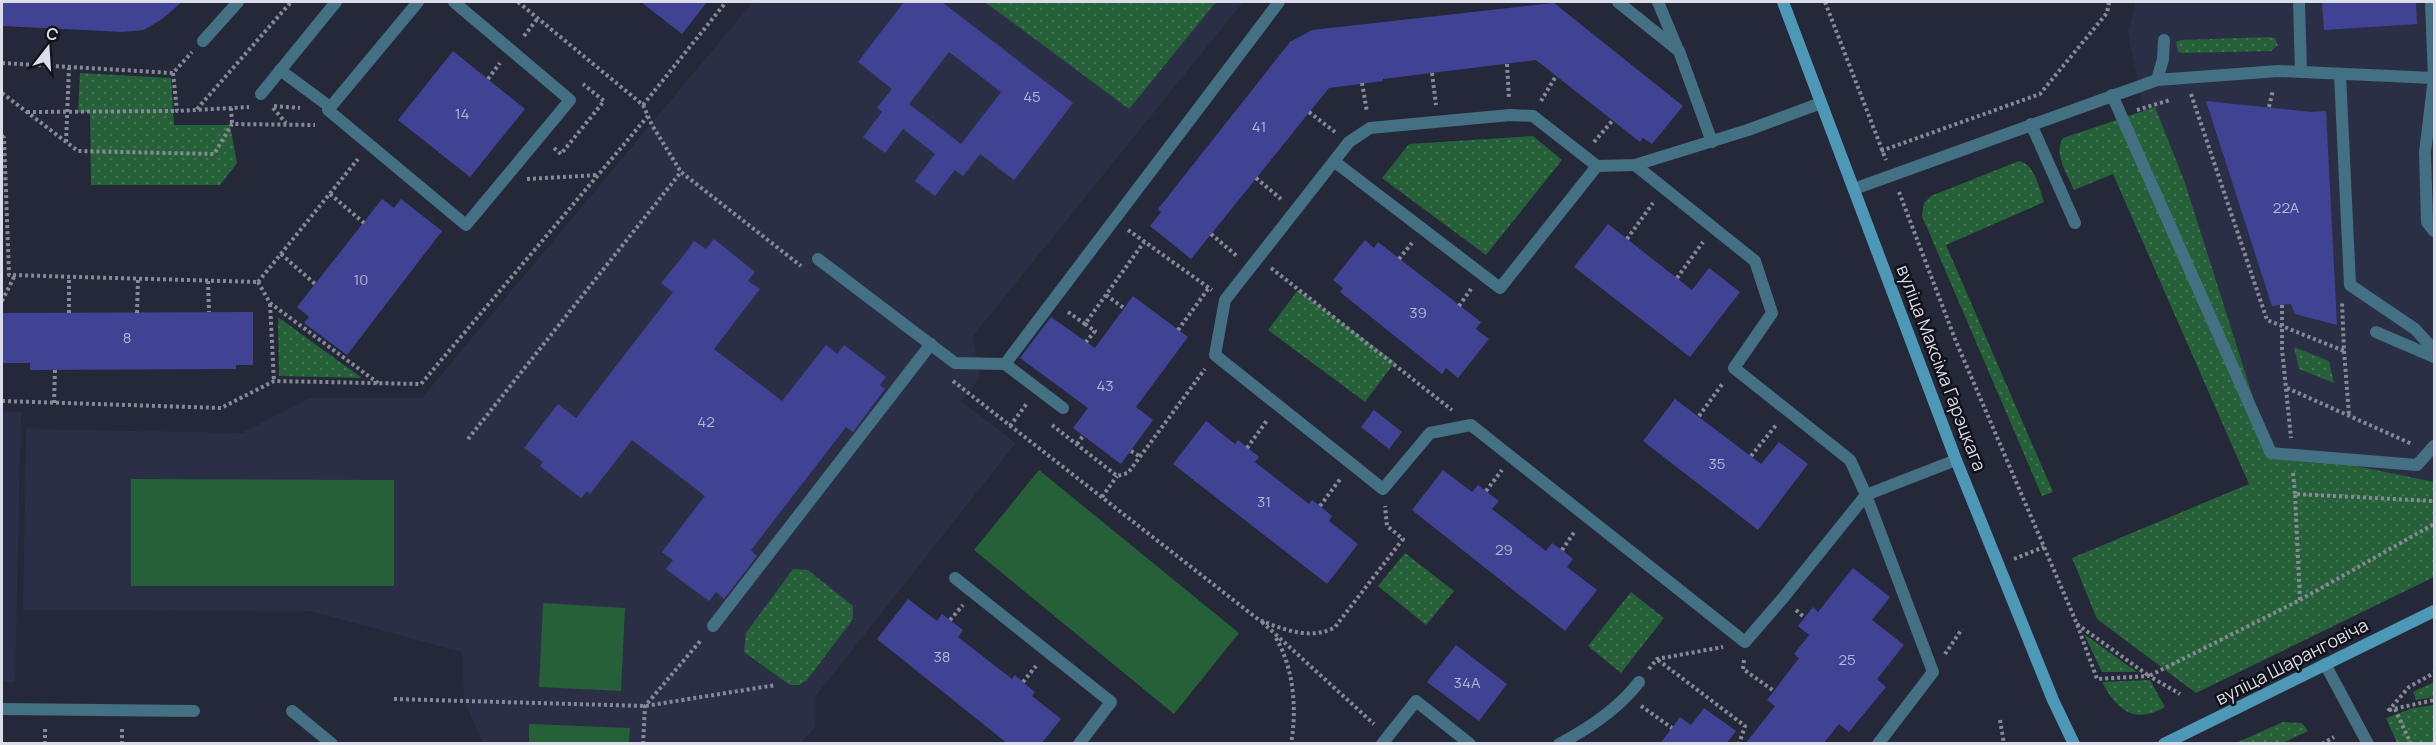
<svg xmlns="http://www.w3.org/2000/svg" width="2436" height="745" font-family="Manrope,sans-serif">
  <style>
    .built { fill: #2b2f45 }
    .grass { fill: url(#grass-dots) }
    .pitch { fill: #256038 }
    .building { fill: #404393; fill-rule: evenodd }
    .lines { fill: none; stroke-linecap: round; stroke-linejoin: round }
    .path { stroke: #868996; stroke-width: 4; stroke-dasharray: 3 3; stroke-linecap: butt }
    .service { stroke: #437083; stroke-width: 12 }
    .secondary { stroke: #4c98b6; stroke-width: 12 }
    .labels { text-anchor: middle; stroke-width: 5; stroke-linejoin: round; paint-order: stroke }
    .number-label { font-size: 15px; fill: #b4b6d3 }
    .street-label { font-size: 18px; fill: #dbdde8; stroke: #101119 }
  </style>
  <defs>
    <pattern id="grass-dots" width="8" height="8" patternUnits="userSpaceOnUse" patternTransform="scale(1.5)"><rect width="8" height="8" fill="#256038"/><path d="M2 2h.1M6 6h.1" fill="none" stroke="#447655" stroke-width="1.8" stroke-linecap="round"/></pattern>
  </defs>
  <rect width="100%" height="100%" fill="#252838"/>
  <!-- built -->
  <g class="built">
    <path d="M753 2H1243L973 336 980 377 961 401 1016 443 815 697V727L801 743H483L464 701 462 652 310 611 23 610 26 429 242 433 310 398H422Z"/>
    <path d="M2136 2H2434V486L2270 474 2146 123 2128 34Z"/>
    <path d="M2 412H21L15 682H2Z"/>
  </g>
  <!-- grass -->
  <g class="grass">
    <path d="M985 2H1216L1129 109Z"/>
    <path d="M2270 37 2275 38 2278 45 2271 51 2182 53 2178 52 2176 42 2181 40Z"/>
    <path d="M80 73 171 78 174 125H230L237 163 220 185H91L90 112 78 113Z"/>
    <path d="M2155 107 2185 183 2269 448 2434 482V577L2196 693 2097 619 2072 558 2249 484 2113 174 2074 190C2067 173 2053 154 2063 138Z"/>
    <path d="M1533 136 1562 160 1486 255 1382 178 1409 144Z"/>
    <path d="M2019 161C2035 164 2039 188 2044 202L1946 245 2053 492 2042 496 1922 216 1924 203 1931 196Z"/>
    <path d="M1298 290 1395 362 1365 402 1268 330Z"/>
    <path d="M278 317 362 378 279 376Z"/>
    <path d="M2294 347 2329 361 2334 383 2299 369Z"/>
    <path d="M1405 553 1454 591 1426 625 1378 586Z"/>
    <path d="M793 569 808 570 853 606V619L807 680 799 685H790L744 652 746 633Z"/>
    <path d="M1631 592 1664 618 1621 673 1588 646Z"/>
    <path d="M2084 634 2137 672H2102Z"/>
    <path d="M2150 680 2165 707C2134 725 2117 710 2102 682Z"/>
    <path d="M2434 682V697L2416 700 2413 692Z"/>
    <path d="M2434 705V743H2397L2386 718 2413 708Z"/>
    <path d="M2283 722 2302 723 2308 731 2283 743H2236Z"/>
  </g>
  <!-- pitch -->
  <g class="pitch">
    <path d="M1039 470 1239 633 1174 714 974 550Z"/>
    <path d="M131 479 394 480V586H131Z"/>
    <path d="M543 603 625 608 621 691 539 687Z"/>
    <path d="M529 724 630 728 629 743H529Z"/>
  </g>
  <!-- building -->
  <g class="building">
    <path d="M2 2H182L162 19 144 30 123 32 2 26Z"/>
    <path d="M641 2H707L682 34Z"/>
    <path d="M904 2H942L1073 103 1014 180 980 154 963 176 955 170 935 196 915 181 935 154 903 129 885 153 863 137 882 112 877 108 892 89 858 62ZM949 52 1001 92 961 144 909 104Z"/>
    <path d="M2322 2H2416L2417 24 2324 30Z"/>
    <path d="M1554 3 1683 106 1652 144 1643 138 1640 142 1536 60 1383 79V81L1329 88 1191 259 1150 226 1161 212 1158 209 1290 42 1312 30Z"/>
    <path d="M453 51 525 109 470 177 398 120Z"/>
    <path d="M2206 101 2312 112 2326 111 2337 325 2295 314 2291 304 2272 306Z"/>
    <path d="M382 199 394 208 401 199 442 231 347 355 304 323 309 317 297 307Z"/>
    <path d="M1608 224 1692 290 1709 268 1740 292 1690 357 1574 267Z"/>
    <path d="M714 239 755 272 748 281 760 289 714 349 782 401 826 345 837 354 844 345 886 377 880 385 885 389 853 432 846 427 751 550 757 556 724 599 716 592 709 601 666 569 673 560 662 552 705 496 632 440 590 494 587 491 581 498 540 466 543 462 524 448 558 404 576 418 673 292 661 283 684 255 694 241 706 249Z"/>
    <path d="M1365 240 1374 248 1378 242 1481 322 1476 329 1489 339 1458 378 1446 368 1442 374 1340 292 1343 288 1333 280Z"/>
    <path d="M1133 296 1188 337 1136 407 1153 420 1121 464 1073 428 1088 408 1020 358 1051 317 1095 348Z"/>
    <path d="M253 312V365H236V369L30 370V363H2V313Z"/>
    <path d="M1675 399 1761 464 1779 442 1808 464 1758 530 1643 441Z"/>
    <path d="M1374 410 1402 432 1389 449 1361 427Z"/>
    <path d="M1206 421 1235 444 1238 440 1259 457 1255 462 1309 504 1312 500 1320 506 1332 516 1329 521 1358 544 1327 584 1173 464Z"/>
    <path d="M1443 470 1472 492 1478 485 1499 501 1492 509 1546 551 1552 543 1562 550 1573 559 1567 567 1597 590 1565 631 1412 510Z"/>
    <path d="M1853 568 1890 597 1872 620 1904 645 1877 679 1886 687 1849 732 1839 724 1823 744H1745L1775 706 1767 700 1799 658 1794 654 1809 635 1798 626 1813 607 1818 612Z"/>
    <path d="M908 599 937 621 942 614 963 630 958 637 1012 679 1015 675 1023 682 1035 692 1032 696 1061 719 1041 744H1008L877 639Z"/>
    <path d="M1456 645 1507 684 1479 721 1427 682Z"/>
    <path d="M1704 708 1736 731 1726 744H1660L1680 717 1691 725Z"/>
  </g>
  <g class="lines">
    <!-- path -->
    <g class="path">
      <path d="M518 2 643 105 652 125 681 172"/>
      <path d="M1825 2 1886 160"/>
      <path d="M524 36 538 18"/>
      <path d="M2 63 173 73 192 52"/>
      <path d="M1507 64 1509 99"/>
      <path d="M173 73 177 111 249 107"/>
      <path d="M1432 73 1436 105"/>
      <path d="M488 79 500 63"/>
      <path d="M1362 83 1367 112"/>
      <path d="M2 93 78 151 214 154 232 124 315 125"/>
      <path d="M2191 94 2267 320 2344 351 2342 302"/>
      <path d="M1541 101 1556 76"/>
      <path d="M643 105 726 2"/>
      <path d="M274 106 300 108"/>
      <path d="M2269 107 2273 90"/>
      <path d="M231 108 232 124"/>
      <path d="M273 108 286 123"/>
      <path d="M197 109 291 2"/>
      <path d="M2137 110 2170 100"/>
      <path d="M27 112 177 111"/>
      <path d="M1309 112 1335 132"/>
      <path d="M2 136 4 138 9 275 258 282"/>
      <path d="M66 142 69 68"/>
      <path d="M1594 142 1613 120"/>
      <path d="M554 148 561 154 604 101 583 84"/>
      <path d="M1881 151 2040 94 2107 13 2109 2"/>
      <path d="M1256 178 1281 199"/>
      <path d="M527 179 598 175"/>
      <path d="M1899 192 1955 339 2077 624 2097 679 2149 676 2180 694"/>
      <path d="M330 194 364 223"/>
      <path d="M1128 230 1212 290"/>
      <path d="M1211 234 1238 257"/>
      <path d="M1627 239 1653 203"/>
      <path d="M281 254 315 284"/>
      <path d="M1399 259 1412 243"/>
      <path d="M1271 268 1452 410"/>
      <path d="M1677 278 1703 242"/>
      <path d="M208 281 209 312"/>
      <path d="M258 282 358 159"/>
      <path d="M258 282 270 303 378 383"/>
      <path d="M1106 295 1124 308"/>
      <path d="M2 301 15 275"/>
      <path d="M270 304 274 381"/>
      <path d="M2282 305V349L2291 438"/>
      <path d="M1459 306 1471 289"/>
      <path d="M1068 312 1085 324 1144 242"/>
      <path d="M69 313V277"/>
      <path d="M137 313 138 279"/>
      <path d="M1085 324 1095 331 1086 342"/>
      <path d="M1178 330 1208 289"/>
      <path d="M2344 351 2349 415"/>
      <path d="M953 381 1259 620C1283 629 1311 641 1335 627L1403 539 1387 526 1385 506"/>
      <path d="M2287 388 2412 444"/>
      <path d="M2 401 221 408 274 381 421 384 648 116"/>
      <path d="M54 403 55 370"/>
      <path d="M1699 416 1723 383"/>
      <path d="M1052 425 1117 476 1128 473 1205 369"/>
      <path d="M1010 426 1028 402"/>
      <path d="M468 439 681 172 801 266"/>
      <path d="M1077 444 1083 436"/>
      <path d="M1247 448 1268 419"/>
      <path d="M1131 451 1139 456"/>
      <path d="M1751 456 1777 424"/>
      <path d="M2293 473 2295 494"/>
      <path d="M1486 491 1502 470"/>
      <path d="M1102 497 1117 476"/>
      <path d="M1320 506 1341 478"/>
      <path d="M1562 550 1575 531"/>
      <path d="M2014 559 2044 547"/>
      <path d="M2300 600 2434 524"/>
      <path d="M1796 610 1805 618"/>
      <path d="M950 620 963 605"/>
      <path d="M1262 622 1374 724"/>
      <path d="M2077 624 2149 676 2300 600 2295 494 2434 501"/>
      <path d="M1276 638C1294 669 1297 709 1291 744"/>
      <path d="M1945 654 1962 629"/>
      <path d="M1658 660 1745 726 1739 744"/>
      <path d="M1744 660 1743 669 1774 691"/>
      <path d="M1649 669 1657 659 1723 647"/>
      <path d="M1023 682 1036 666"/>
      <path d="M394 699 645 706 776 685"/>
      <path d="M1641 706 1672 728"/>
      <path d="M2395 709 2411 744"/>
      <path d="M2389 710 2434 700"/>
      <path d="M2388 711 2409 687 2434 673"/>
      <path d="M2000 720 2004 744"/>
      <path d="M45 744V726"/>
      <path d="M122 744V726"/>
      <path d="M643 744 645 706 702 639"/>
      <path d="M2322 744 2334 737"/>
    </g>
    <!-- service -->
    <g class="service">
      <path d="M418 2 328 110 466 225 570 100 454 2"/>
      <path d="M1618 2 1679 51 1712 142"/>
      <path d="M1658 2 1678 50"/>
      <path d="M2299 2 2301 72"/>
      <path d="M2431 2 2434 78 2425 152 2427 222 2434 231"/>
      <path d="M203 41 238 2"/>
      <path d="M280 70 330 107"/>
      <path d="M2340 75 2350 285 2415 329 2434 350"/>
      <path d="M2157 80 2163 59 2164 40"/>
      <path d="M261 94 336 2"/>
      <path d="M2112 95 2271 453 2417 465 2434 446"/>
      <path d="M1821 103 1748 130 1635 165 1597 166 1533 116 1510 115 1370 128 1349 142 1225 300 1215 355 1383 489 1430 433 1471 425 1745 642 1783 598 1866 495 1956 460"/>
      <path d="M2031 124 2075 223"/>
      <path d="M1335 162 1500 288 1597 166"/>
      <path d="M1635 165 1755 261 1772 313 1734 368 1850 460 1866 495 1933 672 1878 744"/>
      <path d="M1854 189 2157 80 2278 71 2434 78"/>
      <path d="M818 259 955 363 1005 364"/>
      <path d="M2376 332 2434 357"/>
      <path d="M1063 408 1005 364 1279 2"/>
      <path d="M955 578 1111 702 1079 744"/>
      <path d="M713 626 931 344"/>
      <path d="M2325 664 2368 744"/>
      <path d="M2 709 194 711"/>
      <path d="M292 711 332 744"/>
      <path d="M1382 744 1416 701 1470 744"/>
      <path d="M1559 744C1590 728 1618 709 1639 682"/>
    </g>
    <!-- secondary -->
    <g class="secondary">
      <path d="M1783 2 1956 460 2053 700 2074 744"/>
      <path d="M2164 744 2434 611"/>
    </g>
  </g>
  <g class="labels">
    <!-- number labels -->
    <g class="number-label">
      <text x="1032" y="102">45</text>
      <text x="462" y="119">14</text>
      <text x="1259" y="132">41</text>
      <text x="2286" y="213">22А</text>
      <text x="361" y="285">10</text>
      <text x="1418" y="318">39</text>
      <text x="127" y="343">8</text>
      <text x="1105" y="391">43</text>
      <text x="706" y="427">42</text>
      <text x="1717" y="469">35</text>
      <text x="1264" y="507">31</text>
      <text x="1504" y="555">29</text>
      <text x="942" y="662">38</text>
      <text x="1847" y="665">25</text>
      <text x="1467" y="688">34А</text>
    </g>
    <!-- street labels -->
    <g class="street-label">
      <text transform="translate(1941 368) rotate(69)" y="6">вуліца Максіма Гарэцкага</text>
      <text transform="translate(2292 662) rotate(-27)" y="6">вуліца Шаранговіча</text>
    </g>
  </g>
  <!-- border -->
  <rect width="2436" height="745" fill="none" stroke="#dbdde8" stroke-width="6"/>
  <!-- north arrow -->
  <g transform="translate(48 48) rotate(17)" stroke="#101119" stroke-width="4.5" paint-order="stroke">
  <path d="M0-4.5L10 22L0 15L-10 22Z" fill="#dbdde8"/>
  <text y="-9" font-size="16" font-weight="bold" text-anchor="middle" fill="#dbdde8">С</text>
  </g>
</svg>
